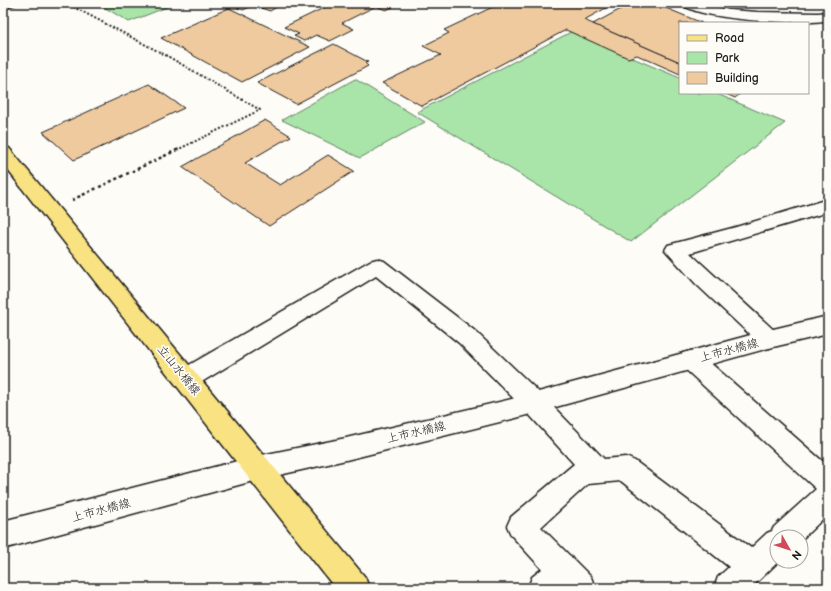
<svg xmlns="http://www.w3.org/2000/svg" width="831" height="591" font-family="'Balsamiq Sans','Klee One',sans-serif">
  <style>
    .green { fill: #a9e4a9; stroke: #628062 }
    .building { fill: #efca9f; stroke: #1c1c1c }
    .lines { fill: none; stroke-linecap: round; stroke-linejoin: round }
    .minor-casing { stroke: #1c1c1c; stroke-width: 3 }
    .secondary-casing { stroke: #1c1c1c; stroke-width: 3 }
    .primary-casing { stroke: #1c1c1c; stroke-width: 3 }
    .path-far1 { stroke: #1c1c1c; stroke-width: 2; stroke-dasharray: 2 2; stroke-linecap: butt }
    .path { stroke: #1c1c1c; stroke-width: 2.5; stroke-dasharray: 3 3; stroke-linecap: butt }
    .minor { fill: #fdfcf7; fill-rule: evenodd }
    .secondary { fill: #fdfcf7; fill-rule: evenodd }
    .primary { fill: #f8e281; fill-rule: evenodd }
    .labels { text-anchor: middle; stroke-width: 3.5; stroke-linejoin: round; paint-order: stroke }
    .street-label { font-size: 12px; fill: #1c1c1c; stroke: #fdfcf7 }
  </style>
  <rect width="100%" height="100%" fill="#fdfcf7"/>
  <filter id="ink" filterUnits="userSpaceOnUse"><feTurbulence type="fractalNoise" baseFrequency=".025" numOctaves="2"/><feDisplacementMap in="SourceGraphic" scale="8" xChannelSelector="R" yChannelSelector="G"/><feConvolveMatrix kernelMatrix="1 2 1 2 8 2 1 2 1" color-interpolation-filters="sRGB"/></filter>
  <g filter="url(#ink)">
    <!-- green -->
    <g class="green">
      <path d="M97 3H177L129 22Z"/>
      <path d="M571 32 680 78V93H715L785 123 631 242 417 112Z"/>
      <path d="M355 79 425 122 360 158 282 120Z"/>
    </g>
    <!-- building -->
    <g class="building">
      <path d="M3 3H17L18 4 3 10Z"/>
      <path d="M245 3H259L243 10 237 7Z"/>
      <path d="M271 3H283L270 11 261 8Z"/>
      <path d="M334 3H384L393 7 386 10 376 6 342 23 354 29 330 41 316 35 304 41 294 36 299 34 284 27Z"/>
      <path d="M501 3H595L606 8 584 20 680 62V74L637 55 628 58 566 30 422 106 382 83 441 55 423 46 449 33 444 30Z"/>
      <path d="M632 3H668L672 5 666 8 702 23H680V62L593 24Z"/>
      <path d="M229 8 310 47 242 82 161 38Z"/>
      <path d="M334 44 368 62 365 63 368 66 296 104 257 83Z"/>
      <path d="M149 84 184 108 74 160 43 132Z"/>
      <path d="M724 93H741L735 98Z"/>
      <path d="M265 120 291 136 245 163 280 185 328 155 354 171 269 226 182 167Z"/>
    </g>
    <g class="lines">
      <defs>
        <g id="minor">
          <path d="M681 3H702L729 10 757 12 818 13 828 12V20C807 26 693 20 681 3Z"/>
          <path d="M828 199V212L690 253 777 333 781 339 777 345 769 348 761 345 696 284 665 250 668 245 736 227Z"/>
          <path d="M377 259 384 261 475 331 543 396 604 459 626 457 635 461 751 548 767 533 772 531 774 527 816 489 683 367 679 360 683 353 691 351 699 353 828 466V514L801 540V537H777V561H779L751 588H714L718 577 729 567 621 481 588 484 541 527 591 577 595 588H528L532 577 542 569 511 535 507 526 511 517 574 464 525 410 459 343 376 276 195 386 186 389 177 386 174 379 177 372 370 261Z"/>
        </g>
        <path id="secondary" d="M828 316V334L769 348 516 418 346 460 257 480 3 549V521L257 456 346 438 516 398 769 330Z"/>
        <path id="primary" d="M3 147 9 148 365 577 369 588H335L3 164Z"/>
      </defs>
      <!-- minor casing -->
      <use href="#minor" class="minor-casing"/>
      <!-- secondary casing -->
      <use href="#secondary" class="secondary-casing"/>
      <!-- primary casing -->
      <use href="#primary" class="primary-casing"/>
      <!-- path-far1 -->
      <path class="path-far1" d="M66 3 169 57 260 110 177 150"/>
      <!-- path -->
      <path class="path" d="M72 200 179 149"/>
      <!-- minor -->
      <use href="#minor" class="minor"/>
      <!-- secondary -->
      <use href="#secondary" class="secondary"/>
      <!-- primary -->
      <use href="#primary" class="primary"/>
    </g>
  </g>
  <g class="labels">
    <!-- street labels -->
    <g class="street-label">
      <text transform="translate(729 350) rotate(-15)" y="4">上市水橋線</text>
      <text transform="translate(179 370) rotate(51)" y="4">立山水橋線</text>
      <text transform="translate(416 432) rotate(-13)" y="4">上市水橋線</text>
      <text transform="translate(101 510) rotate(-15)" y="4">上市水橋線</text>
    </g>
  </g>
  <!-- margin -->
  <rect width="831" height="591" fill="none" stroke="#fdfcf7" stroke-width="16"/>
  <rect x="8" y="8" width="815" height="575" fill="none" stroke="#1c1c1c" stroke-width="1.5" filter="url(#ink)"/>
  <!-- legend -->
  <rect x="679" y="22" width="130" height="72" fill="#fdfcf7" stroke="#a3a29f"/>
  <rect x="687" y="35" width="20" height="6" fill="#f8e281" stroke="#a3a29f"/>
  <text x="715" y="42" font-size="12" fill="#1c1c1c">Road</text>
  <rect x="687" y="52" width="20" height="12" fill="#a9e4a9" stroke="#a3a29f"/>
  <text x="715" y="62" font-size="12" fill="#1c1c1c">Park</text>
  <rect x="687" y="72" width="20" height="12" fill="#efca9f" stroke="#a3a29f"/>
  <text x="715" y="82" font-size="12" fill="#1c1c1c">Building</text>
  <!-- north arrow -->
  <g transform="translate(789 549) rotate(129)"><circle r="19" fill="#fdfcf7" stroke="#a3a29f"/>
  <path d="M0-3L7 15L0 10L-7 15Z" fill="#d1495b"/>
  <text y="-6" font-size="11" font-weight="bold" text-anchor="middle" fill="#1c1c1c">N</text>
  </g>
</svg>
